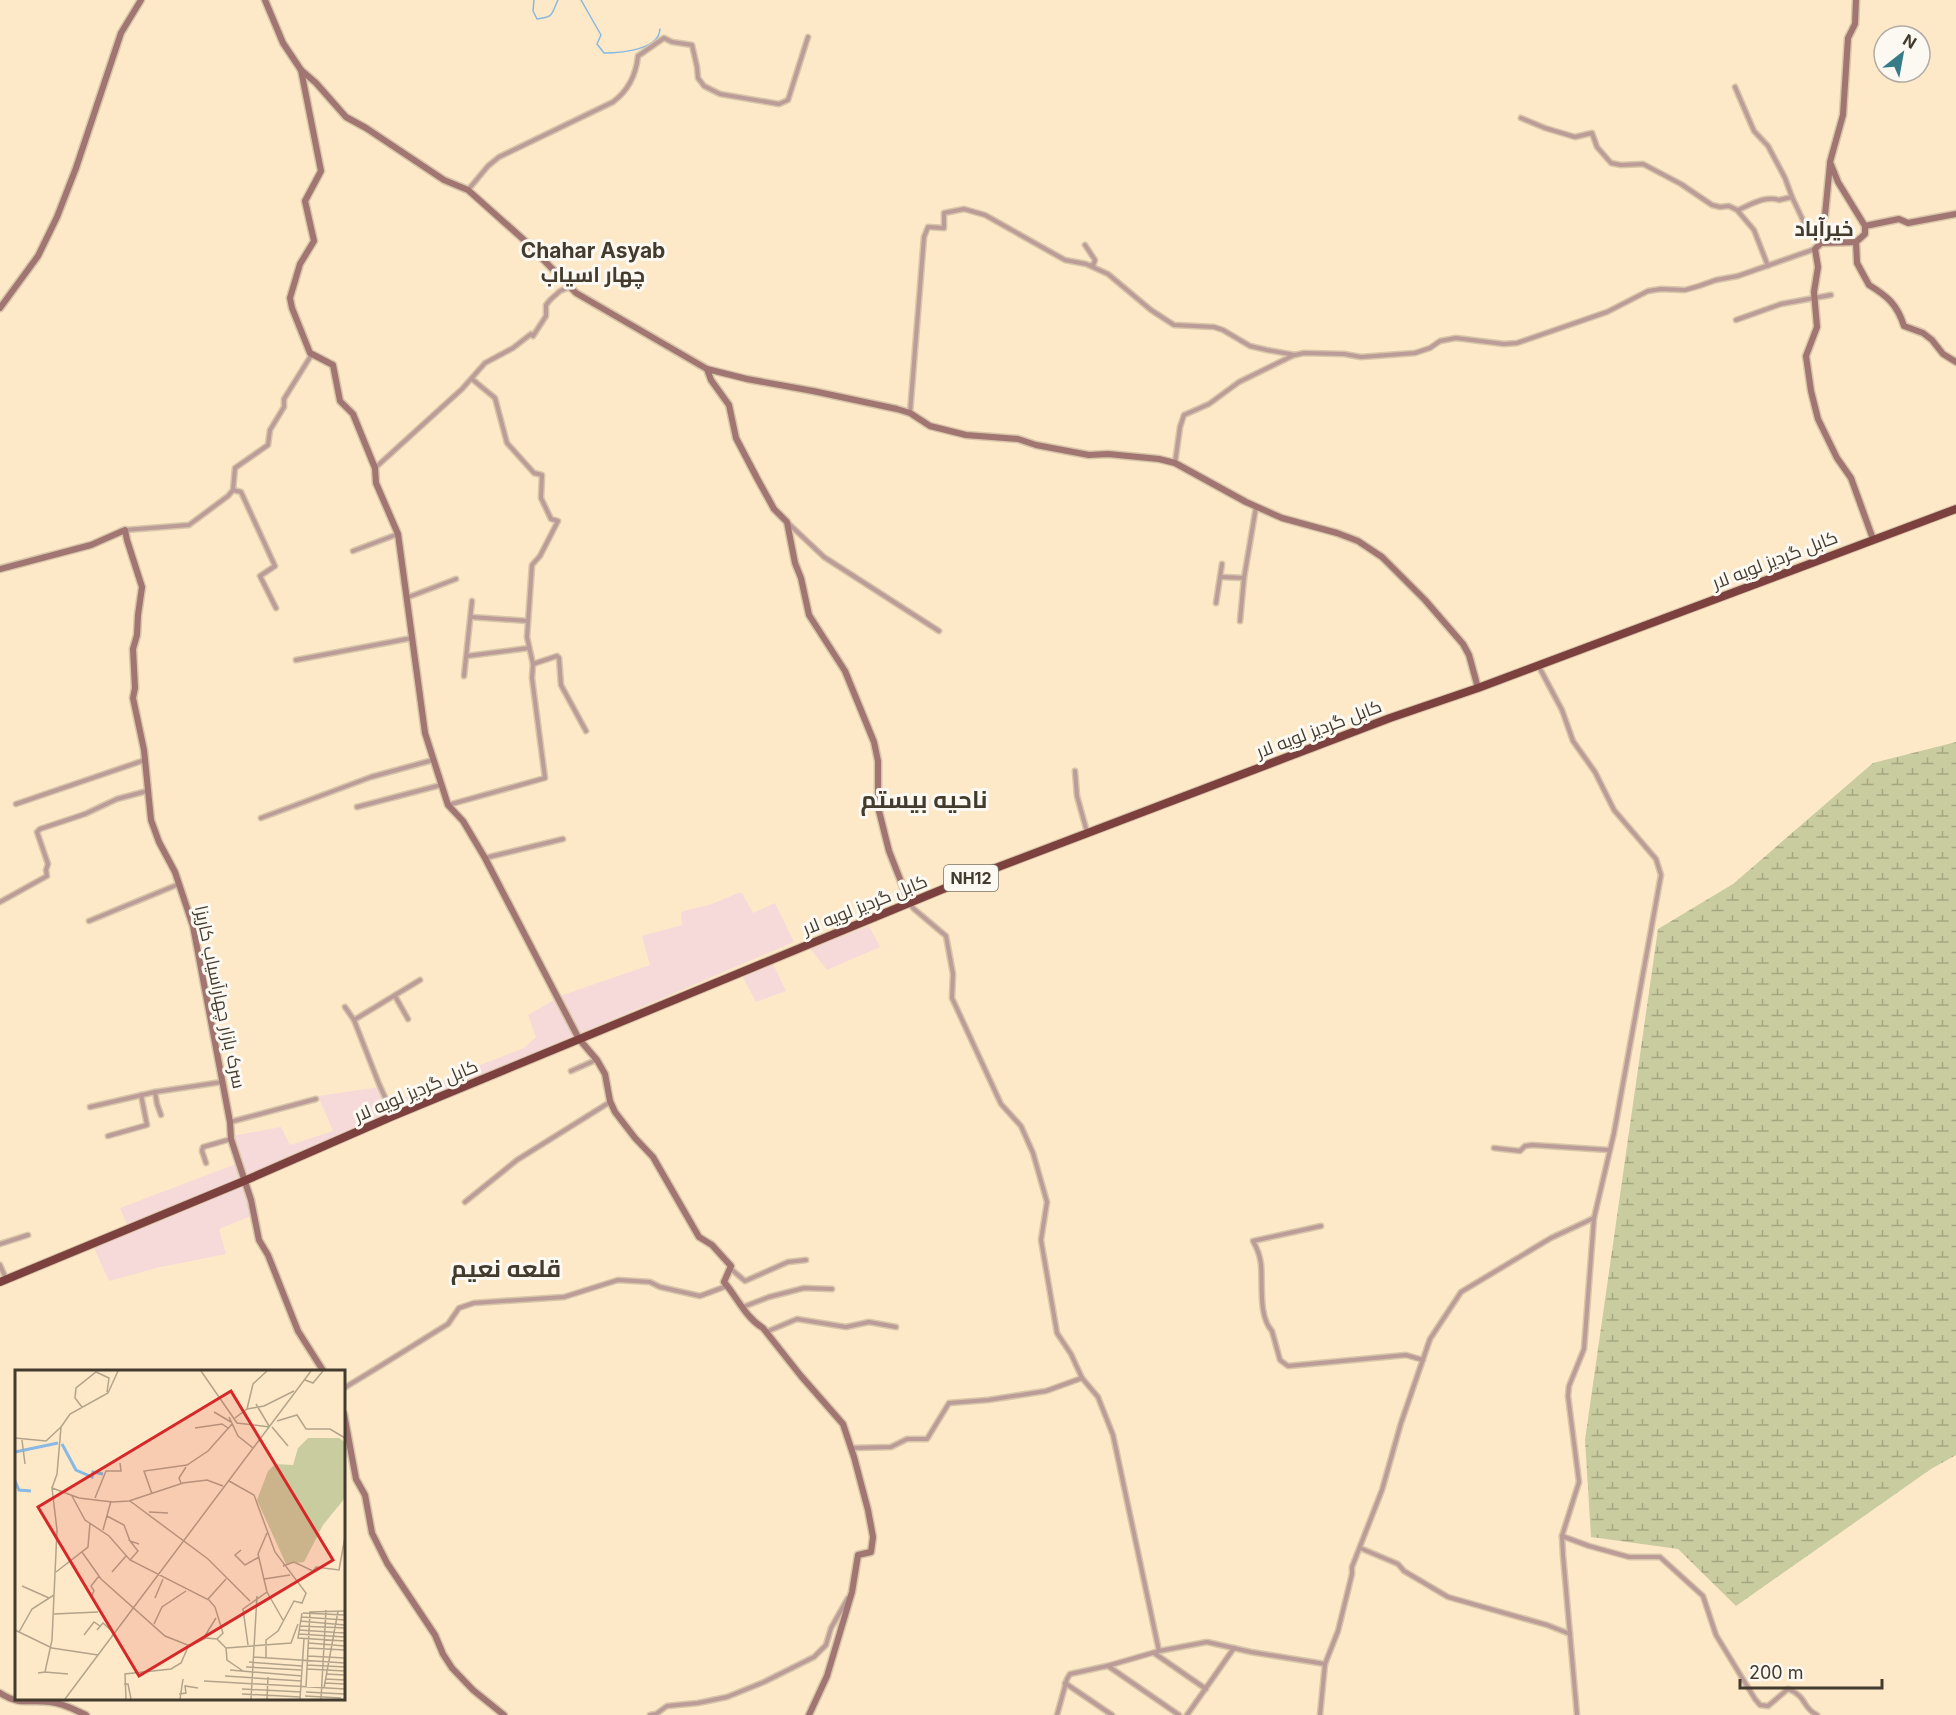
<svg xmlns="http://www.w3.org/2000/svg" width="1956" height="1715" font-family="Inter,Cairo,sans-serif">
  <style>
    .commercial { fill: #f5dad9 }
    .wetland { fill: url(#wetland-marsh) }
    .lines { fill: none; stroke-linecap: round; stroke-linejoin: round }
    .stream { stroke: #87b9e4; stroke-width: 1.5 }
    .street-casing { stroke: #d8c6a9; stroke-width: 7 }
    .secondary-casing { stroke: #d8c6a9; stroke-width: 9 }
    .highway-casing { stroke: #d8c6a9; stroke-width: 10 }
    .street { stroke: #bb9c99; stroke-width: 4 }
    .secondary { stroke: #a17572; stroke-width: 6 }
    .highway { stroke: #7c413e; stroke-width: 8 }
    .labels { text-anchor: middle; stroke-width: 6; stroke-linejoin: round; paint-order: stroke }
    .shield { fill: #fcf8f2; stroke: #7a7469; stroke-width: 1.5 }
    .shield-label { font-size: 16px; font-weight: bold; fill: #433b2e }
    .street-label { font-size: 18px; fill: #433b2e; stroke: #fcf8f2 }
    .quarter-label { font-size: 21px; font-weight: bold; fill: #433b2e; stroke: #fcf8f2 }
    .district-label { font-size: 24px; font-weight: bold; fill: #433b2e; stroke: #fcf8f2 }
    .inset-river { fill: none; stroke: #87b9e4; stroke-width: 3 }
    .inset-road { fill: none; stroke: #b3a38a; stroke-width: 1.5 }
    .view { fill: #d62828; fill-opacity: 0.15; stroke: #d62828; stroke-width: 3 }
    .inset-edge { fill: none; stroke: #433b2e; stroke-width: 3 }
  </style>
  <defs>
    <pattern id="wetland-marsh" width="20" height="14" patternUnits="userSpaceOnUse" patternTransform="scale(1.5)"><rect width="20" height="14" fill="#c9cc9e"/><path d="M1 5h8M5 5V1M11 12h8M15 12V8" fill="none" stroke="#a5a781"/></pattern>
  </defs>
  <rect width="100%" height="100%" fill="#fde9c8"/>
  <!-- commercial -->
  <g class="commercial">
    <path d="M738 893H742L753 913 775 903 794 942 128 1227 120 1208 236 1164 232 1136 281 1127 290 1145 333 1131 318 1096 380 1087 390 1104 470 1069 524 1048 536 1037 528 1015 563 995 650 965 642 936 682 925 681 913 683 911 712 904Z"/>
    <path d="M869 926 880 947 827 970 810 948Z"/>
    <path d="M773 964 786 991 756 1002 742 976Z"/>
    <path d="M246 1183 256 1214 219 1229 226 1254 156 1268 109 1281 94 1248Z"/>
  </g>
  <!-- wetland -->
  <path class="wetland" d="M1956 742V1455L1931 1469 1736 1606 1678 1549 1591 1537 1585 1440 1658 929 1733 884 1873 763Z"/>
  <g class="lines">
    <!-- stream -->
    <g class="stream">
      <path d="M534 0 533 11 537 19C555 17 551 14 558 0"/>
      <path d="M581 0 601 35 597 44 604 53C621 53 659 50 660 29"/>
    </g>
    <defs>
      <g id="street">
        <path d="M1735 87 1754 131 1768 146 1785 178 1792 197 1809 233 1818 234"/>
        <path d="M1521 118 1545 128 1575 137 1592 133 1597 147 1611 163 1621 165 1643 164 1681 184 1712 205 1720 207 1729 206 1737 210 1754 230 1768 266"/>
        <path d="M468 190 488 166 499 157 613 102C629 90 636 75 638 56L664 38 672 42 692 45 697 67 698 78 704 86 720 94 779 104 788 100 808 37"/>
        <path d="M1738 210C1750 205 1766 195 1779 200L1792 197"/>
        <path d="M1085 245 1095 260 1093 266 1091 265"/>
        <path d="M1736 320 1781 304 1831 295"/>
        <path d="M472 379 495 398 507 443 534 473 542 475 541 498 551 519 558 521 540 556 532 565 527 637 533 664"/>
        <path d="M910 413 924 237 928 227 944 228V213L964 209 985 215 1065 260 1086 264 1108 274 1151 310 1174 325 1214 327 1223 330 1250 346 1267 350 1295 355 1304 353 1344 354 1361 357 1415 353 1430 348 1440 341 1456 338 1504 344 1517 343 1607 312 1648 291 1661 289 1685 290 1699 286 1716 280 1738 276 1815 249"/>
        <path d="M1175 463 1180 427 1184 415 1209 404 1239 382 1294 355"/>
        <path d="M375 468 462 389 485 363 513 348 531 334 533 336 546 316V305L550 300 560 291 570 287"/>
        <path d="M233 490 241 492 275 566 260 576 276 608"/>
        <path d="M789 524 824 557 939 631"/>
        <path d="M125 530 189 525 228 496 233 490 235 468 268 445 270 430 284 407V399L312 354"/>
        <path d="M353 551 398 534"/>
        <path d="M1222 577 1244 578"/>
        <path d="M406 598 456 579"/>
        <path d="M1216 603 1222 564"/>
        <path d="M471 617 528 621"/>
        <path d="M1240 621 1244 578 1256 507"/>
        <path d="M467 656 529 648"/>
        <path d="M296 660 412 638"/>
        <path d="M1538 665 1562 710 1573 741 1595 772 1614 810 1656 859 1661 875 1614 1133 1594 1218 1584 1349 1569 1386 1568 1396 1579 1482 1562 1536 1563 1555 1577 1715"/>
        <path d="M464 676 472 601"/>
        <path d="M1075 771 1077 796 1087 832"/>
        <path d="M16 804 145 760"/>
        <path d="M448 805 545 778 532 678 533 664 557 656 559 658 561 685 586 731"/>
        <path d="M357 807 441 785"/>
        <path d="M261 818 371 777 433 760"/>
        <path d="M485 858 563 839"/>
        <path d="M0 902 47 876 46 870 48 864 37 832 40 829 85 814 117 799 147 791"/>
        <path d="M910 904 914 909 946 936 953 974 952 998 1001 1104 1021 1126 1033 1153 1047 1202 1041 1240 1057 1333 1071 1354 1082 1378 1098 1397 1113 1435 1159 1651"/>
        <path d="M89 921 179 884"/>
        <path d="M395 996 408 1019"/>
        <path d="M345 1007 354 1020 379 1084 393 1115"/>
        <path d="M354 1020 420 980"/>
        <path d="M571 1071 596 1060"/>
        <path d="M155 1092 157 1104 161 1115"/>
        <path d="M90 1107 155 1092 222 1082"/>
        <path d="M230 1122 316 1099"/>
        <path d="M108 1136 147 1125 141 1095"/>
        <path d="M1494 1148 1520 1151 1525 1146 1532 1145 1609 1150"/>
        <path d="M206 1163 202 1151 203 1147 231 1139"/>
        <path d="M465 1202 517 1160 610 1102"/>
        <path d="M1321 1226 1253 1241C1257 1248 1260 1256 1261 1264 1263 1283 1258 1316 1272 1331L1280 1360 1288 1366 1406 1355 1423 1360"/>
        <path d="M0 1244 28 1235"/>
        <path d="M0 1265 6 1279"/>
        <path d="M731 1269 745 1281 788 1262 806 1260"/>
        <path d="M743 1307 769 1297 804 1288 832 1289"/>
        <path d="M766 1332 797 1319 846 1327 869 1322 896 1327"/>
        <path d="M344 1388 377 1368 448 1324 459 1308 474 1303 564 1297 618 1280 650 1282 660 1287 700 1296 727 1286"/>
        <path d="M851 1448 891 1447 907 1439H927L949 1403 988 1400 1046 1391 1082 1378"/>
        <path d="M1562 1536 1589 1546 1629 1557H1660L1703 1596 1716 1635 1755 1699 1760 1705 1768 1706 1788 1689C1808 1697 1801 1707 1817 1715"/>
        <path d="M1360 1548 1398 1564 1404 1571 1448 1597 1547 1625 1570 1634"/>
        <path d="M1154 1653 1206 1689"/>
        <path d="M1108 1666 1179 1715"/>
        <path d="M1065 1683 1112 1715"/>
        <path d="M650 1715 656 1714 667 1706 698 1703 727 1697 764 1682 814 1657 826 1645 831 1628 848 1598"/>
        <path d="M1057 1715 1067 1679 1070 1674 1107 1666 1159 1651 1207 1642 1251 1652 1325 1664"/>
        <path d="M1187 1715 1234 1648"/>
        <path d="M1320 1715 1325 1664 1338 1631 1352 1574V1567L1382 1490 1401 1423 1430 1339 1461 1292 1551 1238 1594 1218"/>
      </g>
      <g id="secondary">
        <path d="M265 0 283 43 301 70 316 83 346 117 366 128 444 180 468 190 523 239 576 293 707 369 747 379 813 391 897 409 910 413 930 426 966 435 1018 439 1036 445 1089 455 1108 454 1159 459 1175 463 1246 502 1282 518 1337 533 1358 541 1382 557 1425 600 1463 644 1469 655 1478 688"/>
        <path d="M1856 0 1855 24 1848 38 1843 115 1830 162 1838 182 1865 226V234L1856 242 1857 263 1869 285C1887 296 1897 304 1904 326L1923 333 1932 340 1943 354 1956 362"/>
        <path d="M301 70 321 171 305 201 314 241 300 264 290 298 292 308 310 353 333 365 340 401 353 414 375 468 376 483 398 534 425 733 448 805 463 821 485 858 579 1039 597 1060 605 1074 610 1101 615 1112 635 1138 653 1157 699 1237 712 1245 731 1266 724 1282C737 1297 745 1317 763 1328L801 1376 843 1424 854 1457 868 1510 873 1537 871 1552 858 1555 852 1592 827 1676 809 1715"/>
        <path d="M1830 164 1825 215 1818 234 1821 243 1815 249 1818 267 1814 292 1817 327 1806 356 1811 391 1818 419 1837 458 1851 478 1873 539"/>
        <path d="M1865 226 1899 219 1908 223 1956 214"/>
        <path d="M1821 243 1856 242"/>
        <path d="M0 308 38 256 57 217 76 168 121 33 141 0"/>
        <path d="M707 369 711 380 729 405 736 438 758 480 774 509 787 522 795 563 801 578 809 615 845 671 874 742 878 761V807L889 851 909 902"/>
        <path d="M0 569 91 545 125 530 127 540 142 587 138 615 137 635 133 649 135 688 133 698 144 750 151 820 159 842 175 872 193 926 230 1122 231 1139 251 1200 259 1240 268 1255 298 1331 324 1372"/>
        <path d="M344 1414 356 1479 365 1495 372 1533 387 1563 435 1635 443 1654 452 1668 473 1690 504 1715"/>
        <path d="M0 1693C19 1706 30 1699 50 1702 63 1703 75 1710 86 1715"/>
      </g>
      <path id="highway" d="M0 1282 244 1181 393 1116 977 875 1390 718 1478 688 1956 509"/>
    </defs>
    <!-- street casing -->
    <use href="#street" class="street-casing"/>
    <!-- secondary casing -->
    <use href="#secondary" class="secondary-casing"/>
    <!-- highway casing -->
    <use href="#highway" class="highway-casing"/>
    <!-- street -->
    <use href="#street" class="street"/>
    <!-- secondary -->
    <use href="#secondary" class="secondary"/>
    <!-- highway -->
    <use href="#highway" class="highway"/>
  </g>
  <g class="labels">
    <!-- shield labels -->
    <rect class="shield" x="944" y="865" width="54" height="26" rx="4.5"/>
    <g class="shield-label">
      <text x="971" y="884">NH12</text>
    </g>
    <!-- street labels -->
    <g class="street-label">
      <text transform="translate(1775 560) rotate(-21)" y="6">کابل گردیز لویه لار</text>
      <text transform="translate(1319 729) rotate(-21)" y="6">کابل گردیز لویه لار</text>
      <text transform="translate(865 905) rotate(-22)" y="6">کابل گردیز لویه لار</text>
      <text transform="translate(220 997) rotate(78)" y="6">سرک بازار چهارآسیاب کاریزا</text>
      <text transform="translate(416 1091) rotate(-23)" y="6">کابل گردیز لویه لار</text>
    </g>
    <!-- quarter labels -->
    <g class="quarter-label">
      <text x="1824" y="236">خیرآباد</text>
      <text x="593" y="258">Chahar Asyab<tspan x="593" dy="24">چهار اسیاب</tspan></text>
    </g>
    <!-- district labels -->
    <g class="district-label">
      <text x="924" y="808">ناحیه بیستم</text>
      <text x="506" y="1277">قلعه نعيم</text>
    </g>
  </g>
  <!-- overview -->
  <g transform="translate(15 1370)">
    <rect width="330" height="330" fill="#fde9c8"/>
    <path d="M293 68H324L330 72V128L308 155 289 192 271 194 242 130 253 101 260 94 278 95 283 78Z" fill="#c9cc9e"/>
    <path class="inset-river" d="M47 74 61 100 77 107 78 102 88 104M0 82 43 73M0 111 4 120 16 121"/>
    <path class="inset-road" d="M186 1 222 53 255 57M290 10 298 13 308 1M241 34 254 56M67 37 60 28 61 18 81 2 94 8 92 22M232 39 238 14 252 1M199 42 216 52M214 47 223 66 238 78M220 48 232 39 249 36 279 21M262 51 282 45 291 59H315L330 68M46 57 55 44 93 23 103 1M257 57 273 76M180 58 207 54 213 58M0 68 31 71 46 57M7 70 10 94M214 111 239 125 260 182 291 223 287 233 279 231 263 261 251 270V288M166 113 164 108 171 97M37 118 42 104 46 57M137 124 129 101 172 95 193 81 217 54M57 126 70 150 94 166 115 190 194 230 200 237 208 263 202 269M80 128 91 101H106L105 93M115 131 193 189 235 231M134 142 153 143M92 146 109 155 115 171M88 160 96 131M252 163 243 184 252 222 268 250M226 180 220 185 230 195 244 187M67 182 86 209 150 266 175 276 191 268 202 269 211 278M115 190 123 181 115 171 124 174M268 196 279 192 298 201 301 197 324 200 330 167M41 202 73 177 75 153M97 202 111 186M249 209 275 205M7 216 34 228M76 227 79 221 76 216 84 206M140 228 148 209M193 229 211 209M287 243 283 268 330 271M288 243 330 245M39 244 83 242M287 247 330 250M285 251 330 255M139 254 147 237 171 221M285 256 330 258M0 260 4 262 17 239 39 225 42 160 37 118 64 128 97 132 114 131 168 113 192 110 208 116M82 260 88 253 99 263M284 260 330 263M4 262 37 278 83 285M284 264 330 267M69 265 79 252 85 256M188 269 201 248M294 273 330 276M233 275 228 239 252 222M211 278 276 273 283 254M211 278 212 290 228 301M293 278 330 280M293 286 330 288M238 287 330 293M234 292 287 296M292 295 330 297M231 297 286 300M292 299 330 301M215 300 287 306M30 302 53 304M23 303 30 302 37 270 39 225M311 304 330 305M210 306 286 311M310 309 330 310M189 311 330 319M310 313 330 314M109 314H113L116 329M291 317 295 242 330 241M309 318 323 241M227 319 286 322M291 322 329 324M164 324 171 323 170 316 183 318M227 324 285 327M290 326 326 328M50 329 296 1M111 329 110 304 156 299 166 293 173 277M165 329 168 309M236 329 242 226M252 329 253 307M285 329 289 269M306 329 311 240"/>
    <path class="view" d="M216 21 318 190 124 306 23 137Z"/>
    <rect width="330" height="330" class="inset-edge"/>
  </g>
  <!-- north arrow -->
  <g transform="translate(1902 54) rotate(31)"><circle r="28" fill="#fcf8f2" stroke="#b2aca4" stroke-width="1.5"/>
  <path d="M0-4.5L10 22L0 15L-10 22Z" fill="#357c87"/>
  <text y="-9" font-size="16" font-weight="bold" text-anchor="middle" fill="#433b2e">N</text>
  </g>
  <!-- scale -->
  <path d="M1740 1679v9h142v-9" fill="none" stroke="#433b2e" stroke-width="3"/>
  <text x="1749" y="1679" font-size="18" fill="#433b2e" stroke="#fcf8f2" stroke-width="4.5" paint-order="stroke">200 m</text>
</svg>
